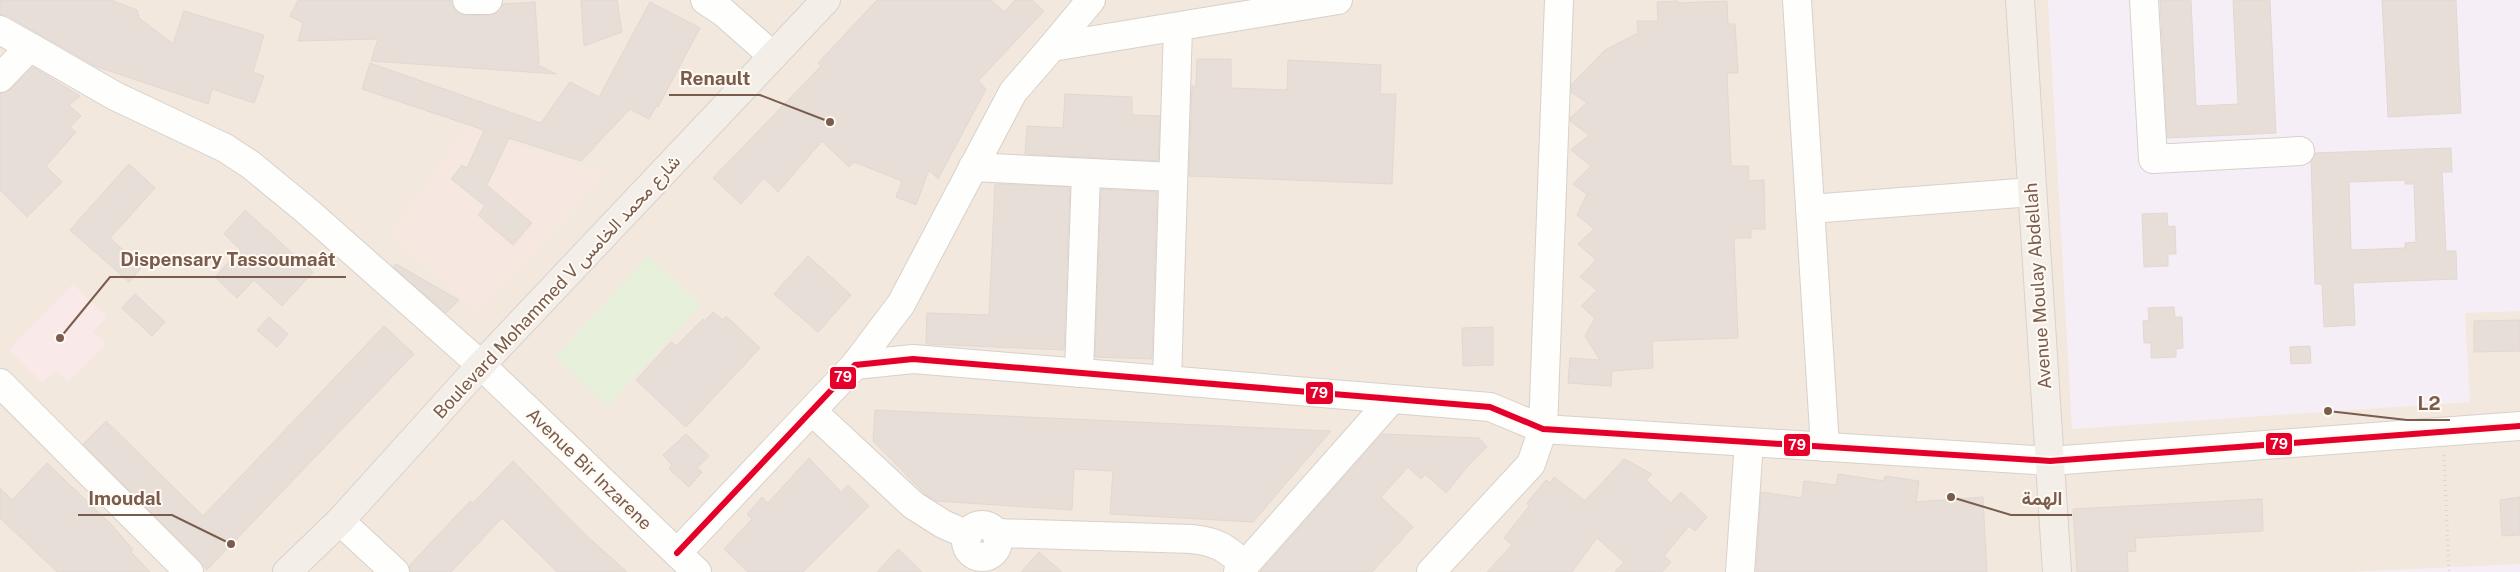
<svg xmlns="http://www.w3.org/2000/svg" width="2520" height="572" font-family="'Public Sans',Vazirmatn,sans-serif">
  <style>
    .residential { fill: #f2e8de }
    .commercial { fill: #f6e8e1 }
    .education { fill: #f6eef6 }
    .medical { fill: #fae9e9 }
    .green { fill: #e7f0db }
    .building { fill: #e6ded7; stroke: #e2d8d2; fill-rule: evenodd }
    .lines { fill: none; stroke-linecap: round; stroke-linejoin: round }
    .minor-casing { stroke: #d7d1cb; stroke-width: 30 }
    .major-casing { stroke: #dad1cc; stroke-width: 30 }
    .path { stroke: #dcd5d0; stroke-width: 3; stroke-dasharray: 1 4; stroke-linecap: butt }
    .minor { stroke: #fefefd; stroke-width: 28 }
    .major { stroke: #f3eee8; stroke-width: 28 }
    .bus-1-casing { stroke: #fffaf3; stroke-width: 10 }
    .bus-1 { stroke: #e4002b; stroke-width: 6 }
    .labels { text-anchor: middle; stroke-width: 4; stroke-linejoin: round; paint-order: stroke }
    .street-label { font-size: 18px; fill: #7a5c4d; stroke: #fffaf3 }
    .leader { fill: none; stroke: #7a5c4d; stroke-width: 2 }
    .callout-dot { fill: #7a5c4d; stroke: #fffaf3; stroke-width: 2 }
    .callout-label { font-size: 19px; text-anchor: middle; font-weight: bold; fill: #7a5c4d; stroke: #fffaf3; stroke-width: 4; stroke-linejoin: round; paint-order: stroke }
    .line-badge { stroke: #fffaf3; stroke-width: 2 }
    .badge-label { font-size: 14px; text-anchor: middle; font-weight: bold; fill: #fff }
  </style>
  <rect width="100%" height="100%" fill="#f9f5f0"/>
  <!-- residential -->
  <rect class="residential" x="0" y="0" width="2520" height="572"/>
  <!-- commercial -->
  <path class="commercial" d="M466 127 607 174 479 313 389 236Z"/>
  <!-- education -->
  <g class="education">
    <path d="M2048 0H2520V311L2465 313 2470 402 2072 429Z"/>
    <path d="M2520 564V572H2351Z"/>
  </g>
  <!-- medical -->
  <path class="medical" d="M73 284 107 317 93 331 106 344 69 382 55 370 43 383 9 350Z"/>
  <!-- green -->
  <path class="green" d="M648 256 701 305 608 406 555 357Z"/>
  <!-- building -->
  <g class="building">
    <path d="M0 0H111L137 10 139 18 173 44 184 11 264 35 253 72 264 76 254 103 212 89 208 104 95 66 8 16 0 14Z"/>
    <path d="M298 0H446L452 1 459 13 467 16 495 14 503 4 535 2 539 63 536 64 556 74 371 61 378 39 298 41 303 23 290 16Z"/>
    <path d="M581 0H617L622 32 584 46Z"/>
    <path d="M877 0H991L1004 12 1015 0H1032L1044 11 978 81 986 89 938 179 929 170 916 205 896 197 902 181 854 162 849 167 822 141 778 192 764 178 741 204 713 178 821 66 818 63Z"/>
    <path d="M2160 0H2191L2196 106 2238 104 2233 0H2270L2276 133 2167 138Z"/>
    <path d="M2382 0H2456L2461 113 2388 117Z"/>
    <path d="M1678 1V3L1727 1 1728 24H1735L1738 73H1727L1731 166H1748L1749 181 1764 180 1765 229H1751V238H1734L1738 338 1652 341 1653 368 1612 371 1611 386 1568 383 1570 358 1600 360 1585 336 1595 318 1581 306 1597 290 1580 277 1596 260 1578 244 1594 229 1577 215 1587 194 1573 184 1591 166 1571 150 1589 135 1570 121V118L1587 103 1571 92 1572 84 1605 50 1638 33 1637 21H1658L1657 2Z"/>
    <path d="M650 2 700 28 658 107 656 106 649 119 630 109 581 161 509 138 487 185 532 223 513 245 478 215 485 206 451 179 462 165 467 168 484 130 362 89 370 63 541 123 570 82 599 97Z"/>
    <path d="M1197 59H1231V88L1287 90 1288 60 1381 65 1380 94H1396L1392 184 1189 176 1192 86 1196 87Z"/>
    <path d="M33 67 80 96 69 105 81 116 70 127 76 132 46 166 62 182 27 217 0 190V93L11 89Z"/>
    <path d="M1065 94 1132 97V115L1160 116 1158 161 1025 154 1027 126 1063 128Z"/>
    <path d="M2451 148 2452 172H2442L2446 251H2456L2457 279 2353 283 2355 325 2324 327 2322 284H2315L2311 161 2315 153ZM2405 180V184H2414L2416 242 2405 243V248L2351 250 2349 182Z"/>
    <path d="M129 164 155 188 110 238 142 267 129 282 70 230Z"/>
    <path d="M995 184 1070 187 1064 350 926 344 927 313 989 315Z"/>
    <path d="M1101 189 1157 192 1152 359 1095 357Z"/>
    <path d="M245 210 313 272 282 306 254 280 237 298 215 277 240 249 224 234Z"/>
    <path d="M2167 213 2168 227 2175 226 2176 254H2168V266L2144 267 2142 214Z"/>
    <path d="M808 256 851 295 818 332 774 294Z"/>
    <path d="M396 264 459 300 446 313 393 267Z"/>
    <path d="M135 294 165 322 152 336 122 308Z"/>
    <path d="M2174 307 2175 317H2182L2183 348 2176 349V357L2151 358V343H2144L2143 321 2149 320 2148 308Z"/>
    <path d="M713 312 723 320 726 316 760 348 686 427 636 380 671 342 676 346 703 319 705 321Z"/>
    <path d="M269 317 288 334 277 347 257 330Z"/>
    <path d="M2520 320V351L2474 352V321Z"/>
    <path d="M384 326 414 354 207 570 83 444 106 421 203 516Z"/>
    <path d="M1493 327V365L1463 366 1462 328Z"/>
    <path d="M2310 346 2311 363 2291 364 2290 347Z"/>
    <path d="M875 410 1331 431 1253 522 1110 514 1113 471 1074 469 1072 510 936 501 926 495 873 441Z"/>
    <path d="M686 434 709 456 697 468 702 472 689 487 669 469 672 465 663 455Z"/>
    <path d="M1382 434 1479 438 1487 447 1468 466 1446 493 1425 474 1421 479 1408 467 1381 497 1413 527 1372 572H1260Z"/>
    <path d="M809 458 841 492 848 485 869 506 803 572H748L724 549 752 519 747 514 762 497 768 503Z"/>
    <path d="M1624 459 1652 474 1646 480 1671 503 1681 492 1707 517 1695 531 1689 526 1664 556 1671 562 1662 572H1615L1624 562 1597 538 1572 572H1487L1512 545 1504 538 1529 506 1527 503 1546 480 1550 483 1554 477 1585 501Z"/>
    <path d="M513 461 587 536 627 572H557L502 518 451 572H410L409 566 470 501 473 503Z"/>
    <path d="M47 463 111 524 133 550 131 552 150 572H57L0 518V488L12 500Z"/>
    <path d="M1838 474 1884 481 1885 476 1919 481 1916 502 1983 497 1987 572H1756L1761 492 1802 498 1804 481 1836 485Z"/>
    <path d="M2520 497V535L2502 536 2500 500Z"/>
    <path d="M2262 499 2263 531 2135 538 2136 551 2127 552 2128 572H2077L2073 509Z"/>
    <path d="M898 549 922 572H877Z"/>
    <path d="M1039 552 1062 572H1021Z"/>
  </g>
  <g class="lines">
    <defs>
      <g id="minor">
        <path d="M467 0H488"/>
        <path d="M705 0 723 12 773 56"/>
        <path d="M1797 0 1825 447"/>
        <path d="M2144 0 2153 159 2300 151"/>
        <path d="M0 30 30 47"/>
        <path d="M1052 47 1091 0"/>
        <path d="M0 78 30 47 115 96 225 148 251 165 307 211 481 365 697 572"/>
        <path d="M973 167 1173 177"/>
        <path d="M1810 209 2032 192"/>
        <path d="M855 365 901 304 1013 92 1052 47 1338 0"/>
        <path d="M1079 373 1086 173"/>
        <path d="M1167 380 1178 27"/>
        <path d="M0 383 189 572"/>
        <path d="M812 411 913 505 943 524 968 535"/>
        <path d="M340 521 395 572"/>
        <circle cx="982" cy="541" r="16"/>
        <path d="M996 533 1192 539C1218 542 1226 548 1245 565L1238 572"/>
        <path d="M677 553 855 365 913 359 1490 407 1543 429 2050 461 2520 426"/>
        <path d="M1245 565 1392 399"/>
        <path d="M1431 572 1531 464 1543 429 1559 0"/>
        <path d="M1740 572 1749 442"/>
      </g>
      <g id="major">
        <path d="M2020 0 2057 572"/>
        <path d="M287 572 340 521 481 365 826 0"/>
      </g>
    </defs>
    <!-- minor casing -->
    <use href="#minor" class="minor-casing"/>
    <!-- major casing -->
    <use href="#major" class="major-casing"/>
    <!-- path -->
    <path class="path" d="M2444 455 2449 572"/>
    <!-- minor -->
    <use href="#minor" class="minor"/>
    <!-- major -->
    <use href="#major" class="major"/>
    <defs>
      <path id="bus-1" d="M677 553 855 365 913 359 1490 407 1543 429 2050 461 2520 426"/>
    </defs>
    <!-- bus-1 casing -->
    <use href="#bus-1" class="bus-1-casing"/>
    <!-- bus-1 -->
    <use href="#bus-1" class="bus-1"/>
  </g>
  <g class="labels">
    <!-- street labels -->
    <g class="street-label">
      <text transform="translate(2038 286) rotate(-94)" y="6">Avenue Moulay Abdellah</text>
      <text transform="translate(557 287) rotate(-47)" y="6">Boulevard Mohammed V شارع محمد الخامس</text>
      <text transform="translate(589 469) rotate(44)" y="6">Avenue Bir Inzarene</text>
    </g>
  </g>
  <!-- callouts -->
  <path class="leader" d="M830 122L760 95H669M60 338L110 277H346M2328 411L2407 420H2450M231 544L172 515H78M1951 497L2011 515H2072"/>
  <g class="callout-dot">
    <circle cx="830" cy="122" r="5"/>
    <circle cx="60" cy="338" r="5"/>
    <circle cx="2328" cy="411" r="5"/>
    <circle cx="231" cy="544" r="5"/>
    <circle cx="1951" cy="497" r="5"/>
  </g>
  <g class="callout-label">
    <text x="715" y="85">Renault</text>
    <text x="228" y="266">Dispensary Tassoumaât</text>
    <text x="2429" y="410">L2</text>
    <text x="125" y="505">Imoudal</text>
    <text x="2042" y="505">الهمة</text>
  </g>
  <g class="line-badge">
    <rect x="829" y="366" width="28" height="24" rx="5" fill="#e4002b"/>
    <rect x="1305" y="381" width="29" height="24" rx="5" fill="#e4002b"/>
    <rect x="2265" y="432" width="28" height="24" rx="5" fill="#e4002b"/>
    <rect x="1783" y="433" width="28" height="24" rx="5" fill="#e4002b"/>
  </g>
  <g class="badge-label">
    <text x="843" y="382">79</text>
    <text x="1319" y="398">79</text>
    <text x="2279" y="449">79</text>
    <text x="1797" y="450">79</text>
  </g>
</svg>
